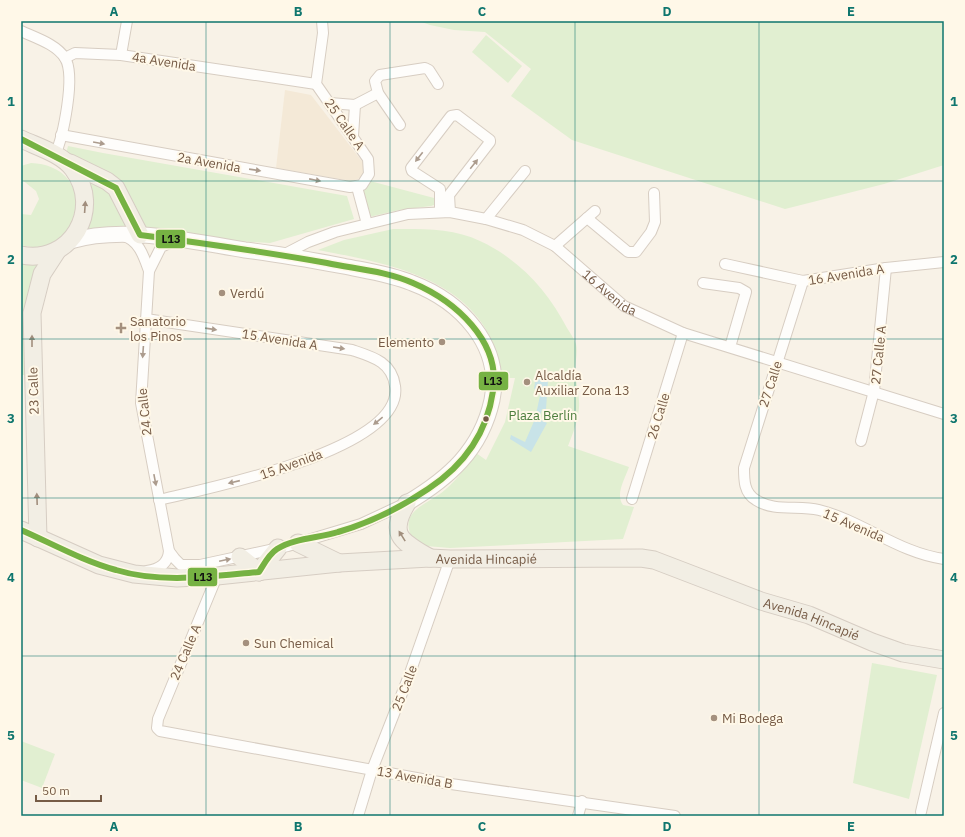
<svg xmlns="http://www.w3.org/2000/svg" width="965" height="837" font-family="'IBM Plex Sans',sans-serif">
  <style>
    .residential { fill: #f4e9d7 }
    .green { fill: #e1efd1 }
    .water { fill: #c8e3e8 }
    .lines { fill: none; stroke-linecap: round; stroke-linejoin: round }
    .street-casing { stroke: #d7cdc2; stroke-width: 12 }
    .secondary-casing { stroke: #d8cec4; stroke-width: 17 }
    .primary-casing { stroke: #d6cdc3; stroke-width: 19 }
    .street { stroke: #fefdfb; stroke-width: 10 }
    .secondary { stroke: #fefdfb; stroke-width: 15 }
    .primary { stroke: #f2eee4; stroke-width: 17 }
    .bus-1-casing { stroke: #fff8e8; stroke-width: 9 }
    .bus-1 { stroke: #76b243; stroke-width: 6 }
    .oneway { fill: #ac9c8e }
    .oneway2 { fill: #a18e7d }
    .grid { fill: none; stroke: #0f766e; stroke-width: 1; stroke-opacity: 0.55 }
    .poi-dot { fill: #a4907e; stroke: #fff8e8; stroke-width: 1.5 }
    .bus-dot { fill: #765b46; stroke: #fff8e8; stroke-width: 1.5 }
    .labels { text-anchor: middle; stroke-width: 4; stroke-linejoin: round; paint-order: stroke }
    .street-label { font-size: 13px; fill: #765b46; stroke: #fff8e8 }
    .poi-label { font-size: 13px; fill: #765b46; stroke: #fff8e8; text-anchor: start }
    .park-label { font-size: 13px; fill: #4c7d3d; stroke: #fff8e8 }
    .line-badge { stroke: #fff8e8; stroke-width: 1.5 }
    .pale-badge-label { font-size: 11px; text-anchor: middle; font-weight: bold; fill: #111 }
    .neatline { fill: none; stroke: #0f766e; stroke-width: 1.5 }
    .grid-label { font-size: 13px; text-anchor: middle; font-weight: bold; fill: #0f766e }
  </style>
  <rect width="100%" height="100%" fill="#f8f2e7"/>
  <!-- residential -->
  <path class="residential" d="M285 90 311 95 364 164 363 173 360 178 352 181 276 168Z"/>
  <!-- green -->
  <g class="green">
    <path d="M419 21H944V165L884 184 785 209 572 140 511 96 531 69 485 32 454 30 430 25Z"/>
    <path d="M486 35 522 66 508 83 472 52Z"/>
    <path d="M68 146 103 153 347 196 354 219 270 243 238 241 140 230 118 187 66 154Z"/>
    <path d="M31 163C102 166 83 262 21 245V227L23 225 21 224V214L31 215 39 199 36 191 21 179V166Z"/>
    <path d="M85 176 106 184 134 229 84 231Z"/>
    <path d="M370 181 434 198 437 196 434 205 431 206 399 210 369 217 362 189Z"/>
    <path d="M393 229C422 229 454 228 480 241 519 259 548 291 567 328 570 333 574 338 576 344 578 352 575 363 575 371 576 383 580 396 579 408 578 421 573 433 568 446L629 467C625 479 615 494 623 505L634 507 623 539 450 548 426 546 414 541C395 510 429 505 446 489 458 479 467 465 476 453L486 460 505 422 515 378H502C490 281 396 265 318 250L344 240Z"/>
    <path d="M21 261H43L27 375H21Z"/>
    <path d="M872 663 937 675 909 799 853 783Z"/>
    <path d="M21 741 55 754 42 788 21 780Z"/>
  </g>
  <!-- water -->
  <path class="water" d="M536 376 548 380 546 409H542L539 419 547 423 531 452 510 439 511 435 525 442 535 419 541 391 534 389Z"/>
  <g class="lines">
    <defs>
      <g id="street">
        <path d="M21 31C36 38 56 44 65 58 76 76 63 137 55 155"/>
        <path d="M121 55 127 21"/>
        <path d="M65 58 75 53 121 55 316 84"/>
        <path d="M378 93 400 125"/>
        <path d="M330 103 355 105 378 93 375 81 380 75 425 68 429 70 438 84"/>
        <path d="M61 135 350 187 362 185 369 174 368 159 316 84 323 33 322 21"/>
        <path d="M353 136 355 105"/>
        <path d="M357 187 367 224"/>
        <path d="M440 212V189L412 171 411 168 451 116 457 115 490 140V142L449 195 450 212"/>
        <path d="M587 218 628 252H636L651 232 655 222 654 193"/>
        <path d="M486 219 525 171"/>
        <path d="M123 236C139 240 144 257 149 271"/>
        <path d="M176 240 161 247 149 271 141 403 169 551 175 559 181 565H200L288 546 361 524 406 503"/>
        <path d="M555 246 595 211"/>
        <path id="s1" d="M283 255 308 242 335 232 408 214 450 212 486 219 523 230 555 246 624 306 683 333 944 414"/>
        <path d="M725 264 803 281 886 268 944 262"/>
        <path d="M803 281 744 468C744 480 744 493 756 500 774 512 799 505 819 510 862 521 899 553 944 559"/>
        <path d="M703 283 739 288 746 292 730 347"/>
        <path d="M146 319 352 350C373 357 392 362 395 386 405 450 204 489 159 500"/>
        <path d="M861 441 874 391 886 268"/>
        <path d="M632 499 683 333"/>
        <path d="M147 571C159 569 168 564 169 551"/>
        <path d="M217 576 158 719 157 728 160 731 444 783 675 816"/>
        <path d="M921 812 944 713"/>
        <path d="M358 816 372 770 410 673 450 559"/>
        <path d="M578 816 582 801"/>
      </g>
      <path id="secondary" d="M70 241C125 225 189 241 245 250 278 254 311 260 343 266 367 271 390 274 412 283 460 301 503 345 492 400 481 450 449 478 407 503"/>
      <g id="primary">
        <path d="M21 139C38 147 62 154 73 169 103 209 71 265 21 255"/>
        <path d="M70 163 107 181 116 188 140 235"/>
        <path d="M407 503C387 536 403 542 430 558"/>
        <path id="s2" d="M21 530 99 565 134 574 177 578 217 576 339 563 430 558 450 559 641 558 654 560 761 601 809 615 872 642 903 653 944 660"/>
        <path d="M38 538 32 313 42 274 57 251"/>
        <path d="M298 543 339 563"/>
        <path d="M240 557 259 572"/>
        <path d="M259 572 278 548"/>
      </g>
    </defs>
    <!-- street casing -->
    <use href="#street" class="street-casing"/>
    <!-- secondary casing -->
    <use href="#secondary" class="secondary-casing"/>
    <!-- primary casing -->
    <use href="#primary" class="primary-casing"/>
    <!-- street -->
    <use href="#street" class="street"/>
    <!-- secondary -->
    <use href="#secondary" class="secondary"/>
    <!-- primary -->
    <use href="#primary" class="primary"/>
    <defs>
      <path id="bus-1" d="M21 139 116 188 140 235C202 243 265 252 327 263 356 269 386 271 413 283 455 301 501 341 493 391 487 433 463 466 428 489 400 508 369 523 338 532 319 538 294 538 277 549 269 554 264 564 259 572 213 576 162 584 116 570 83 561 53 544 21 530"/>
    </defs>
    <!-- bus-1 casing -->
    <use href="#bus-1" class="bus-1-casing"/>
    <!-- bus-1 -->
    <use href="#bus-1" class="bus-1"/>
  </g>
  <!-- one-way arrows -->
  <defs><path id="oneway-solid" d="M-6-.8H1V-3.2L6.5 0L1 3.2V.8H-6Z"/></defs>
  <g class="oneway">
    <use href="#oneway-solid" transform="translate(99 143) rotate(10)"/>
    <use href="#oneway-solid" transform="translate(419 157) rotate(128)"/>
    <use href="#oneway-solid" transform="translate(474 164) rotate(-51)"/>
    <use href="#oneway-solid" transform="translate(255 170) rotate(8)"/>
    <use href="#oneway-solid" transform="translate(315 180) rotate(11)"/>
    <use href="#oneway-solid" transform="translate(211 329) rotate(8)"/>
    <use href="#oneway-solid" transform="translate(339 348) rotate(9)"/>
    <use href="#oneway-solid" transform="translate(143 352) rotate(94)"/>
    <use href="#oneway-solid" transform="translate(378 421) rotate(141)"/>
    <use href="#oneway-solid" transform="translate(155 480) rotate(79)"/>
    <use href="#oneway-solid" transform="translate(234 482) rotate(167)"/>
    <use href="#oneway-solid" transform="translate(225 560) rotate(-12)"/>
  </g>
  <g class="oneway2">
    <use href="#oneway-solid" transform="translate(85 207) rotate(-86)"/>
    <use href="#oneway-solid" transform="translate(32 341) rotate(-90)"/>
    <use href="#oneway-solid" transform="translate(37 499) rotate(-92)"/>
    <use href="#oneway-solid" transform="translate(402 536) rotate(-122)"/>
  </g>
  <!-- grid -->
  <path class="grid" d="M206 21V816M390 21V816M575 21V816M759 21V816M21 181H944M21 339H944M21 498H944M21 656H944"/>
  <!-- markers -->
  <g class="poi-dot">
    <circle cx="222" cy="293" r="4"/>
    <path d="M119 322h4v4h4v4h-4v4h-4v-4h-4v-4h4z"/>
    <circle cx="442" cy="342" r="4"/>
    <circle cx="527" cy="382" r="4"/>
    <circle cx="246" cy="643" r="4"/>
    <circle cx="714" cy="718" r="4"/>
  </g>
  <circle class="bus-dot" cx="486" cy="419" r="3.5"/>
  <g class="labels">
    <!-- street labels -->
    <g class="street-label">
      <text transform="translate(164 61) rotate(9)" y="5">4a Avenida</text>
      <text transform="translate(345 124) rotate(55)" y="5">25 Calle A</text>
      <text transform="translate(209 162) rotate(10)" y="5">2a Avenida</text>
      <text transform="translate(846 274) rotate(-9)" y="5">16 Avenida A</text>
      <text dy="5" stroke="none"><textPath href="#s1" startOffset="357">16 Avenida</textPath></text>
      <text transform="translate(280 339) rotate(9)" y="5">15 Avenida A</text>
      <text transform="translate(878 355) rotate(-84)" y="5">27 Calle A</text>
      <text transform="translate(770 384) rotate(-72)" y="5">27 Calle</text>
      <text transform="translate(33 391) rotate(-92)" y="5">23 Calle</text>
      <text transform="translate(144 412) rotate(-96)" y="5">24 Calle</text>
      <text transform="translate(658 416) rotate(-73)" y="5">26 Calle</text>
      <text transform="translate(291 464) rotate(-20)" y="5">15 Avenida</text>
      <text transform="translate(854 525) rotate(23)" y="5">15 Avenida</text>
      <text dy="5" stroke="none"><textPath href="#s2" startOffset="475">Avenida Hincapié</textPath></text>
      <text dy="5" stroke="none"><textPath href="#s2" startOffset="811">Avenida Hincapié</textPath></text>
      <text transform="translate(185 652) rotate(-67)" y="5">24 Calle A</text>
      <text transform="translate(404 688) rotate(-69)" y="5">25 Calle</text>
      <text transform="translate(415 777) rotate(10)" y="5">13 Avenida B</text>
    </g>
    <!-- poi labels -->
    <g class="poi-label">
      <text x="230" y="298">Verdú</text>
      <text x="130" y="326">Sanatorio<tspan x="130" dy="15">los Pinos</tspan></text>
      <text x="434" y="347" text-anchor="end">Elemento</text>
      <text x="535" y="380">Alcaldía<tspan x="535" dy="15">Auxiliar Zona 13</tspan></text>
      <text x="254" y="648">Sun Chemical</text>
      <text x="722" y="723">Mi Bodega</text>
    </g>
    <!-- park labels -->
    <g class="park-label">
      <text x="543" y="420">Plaza Berlín</text>
    </g>
  </g>
  <g class="line-badge">
    <rect x="155" y="229" width="31" height="20" rx="4" fill="#76b243"/>
    <rect x="478" y="371" width="31" height="20" rx="4" fill="#76b243"/>
    <rect x="187" y="567" width="31" height="20" rx="4" fill="#76b243"/>
  </g>
  <g class="pale-badge-label">
    <text x="171" y="243">L13</text>
    <text x="493" y="385">L13</text>
    <text x="203" y="581">L13</text>
  </g>
  <!-- border -->
  <rect width="965" height="837" fill="none" stroke="#fff8e8" stroke-width="44"/>
  <!-- scale -->
  <path d="M36 795v6h65v-6" fill="none" stroke="#765b46" stroke-width="2"/>
  <text x="42" y="795" font-size="12" fill="#765b46" stroke="#fff8e8" stroke-width="3" paint-order="stroke">50 m</text>
  <rect x="22" y="22" width="921" height="793" class="neatline"/>
  <g class="grid-label">
    <text x="114" y="16">A</text>
    <text x="298" y="16">B</text>
    <text x="482" y="16">C</text>
    <text x="667" y="16">D</text>
    <text x="851" y="16">E</text>
    <text x="11" y="106">1</text>
    <text x="954" y="106">1</text>
    <text x="11" y="264">2</text>
    <text x="954" y="264">2</text>
    <text x="11" y="423">3</text>
    <text x="954" y="423">3</text>
    <text x="11" y="582">4</text>
    <text x="954" y="582">4</text>
    <text x="11" y="740">5</text>
    <text x="954" y="740">5</text>
    <text x="114" y="831">A</text>
    <text x="298" y="831">B</text>
    <text x="482" y="831">C</text>
    <text x="667" y="831">D</text>
    <text x="851" y="831">E</text>
  </g>
</svg>
